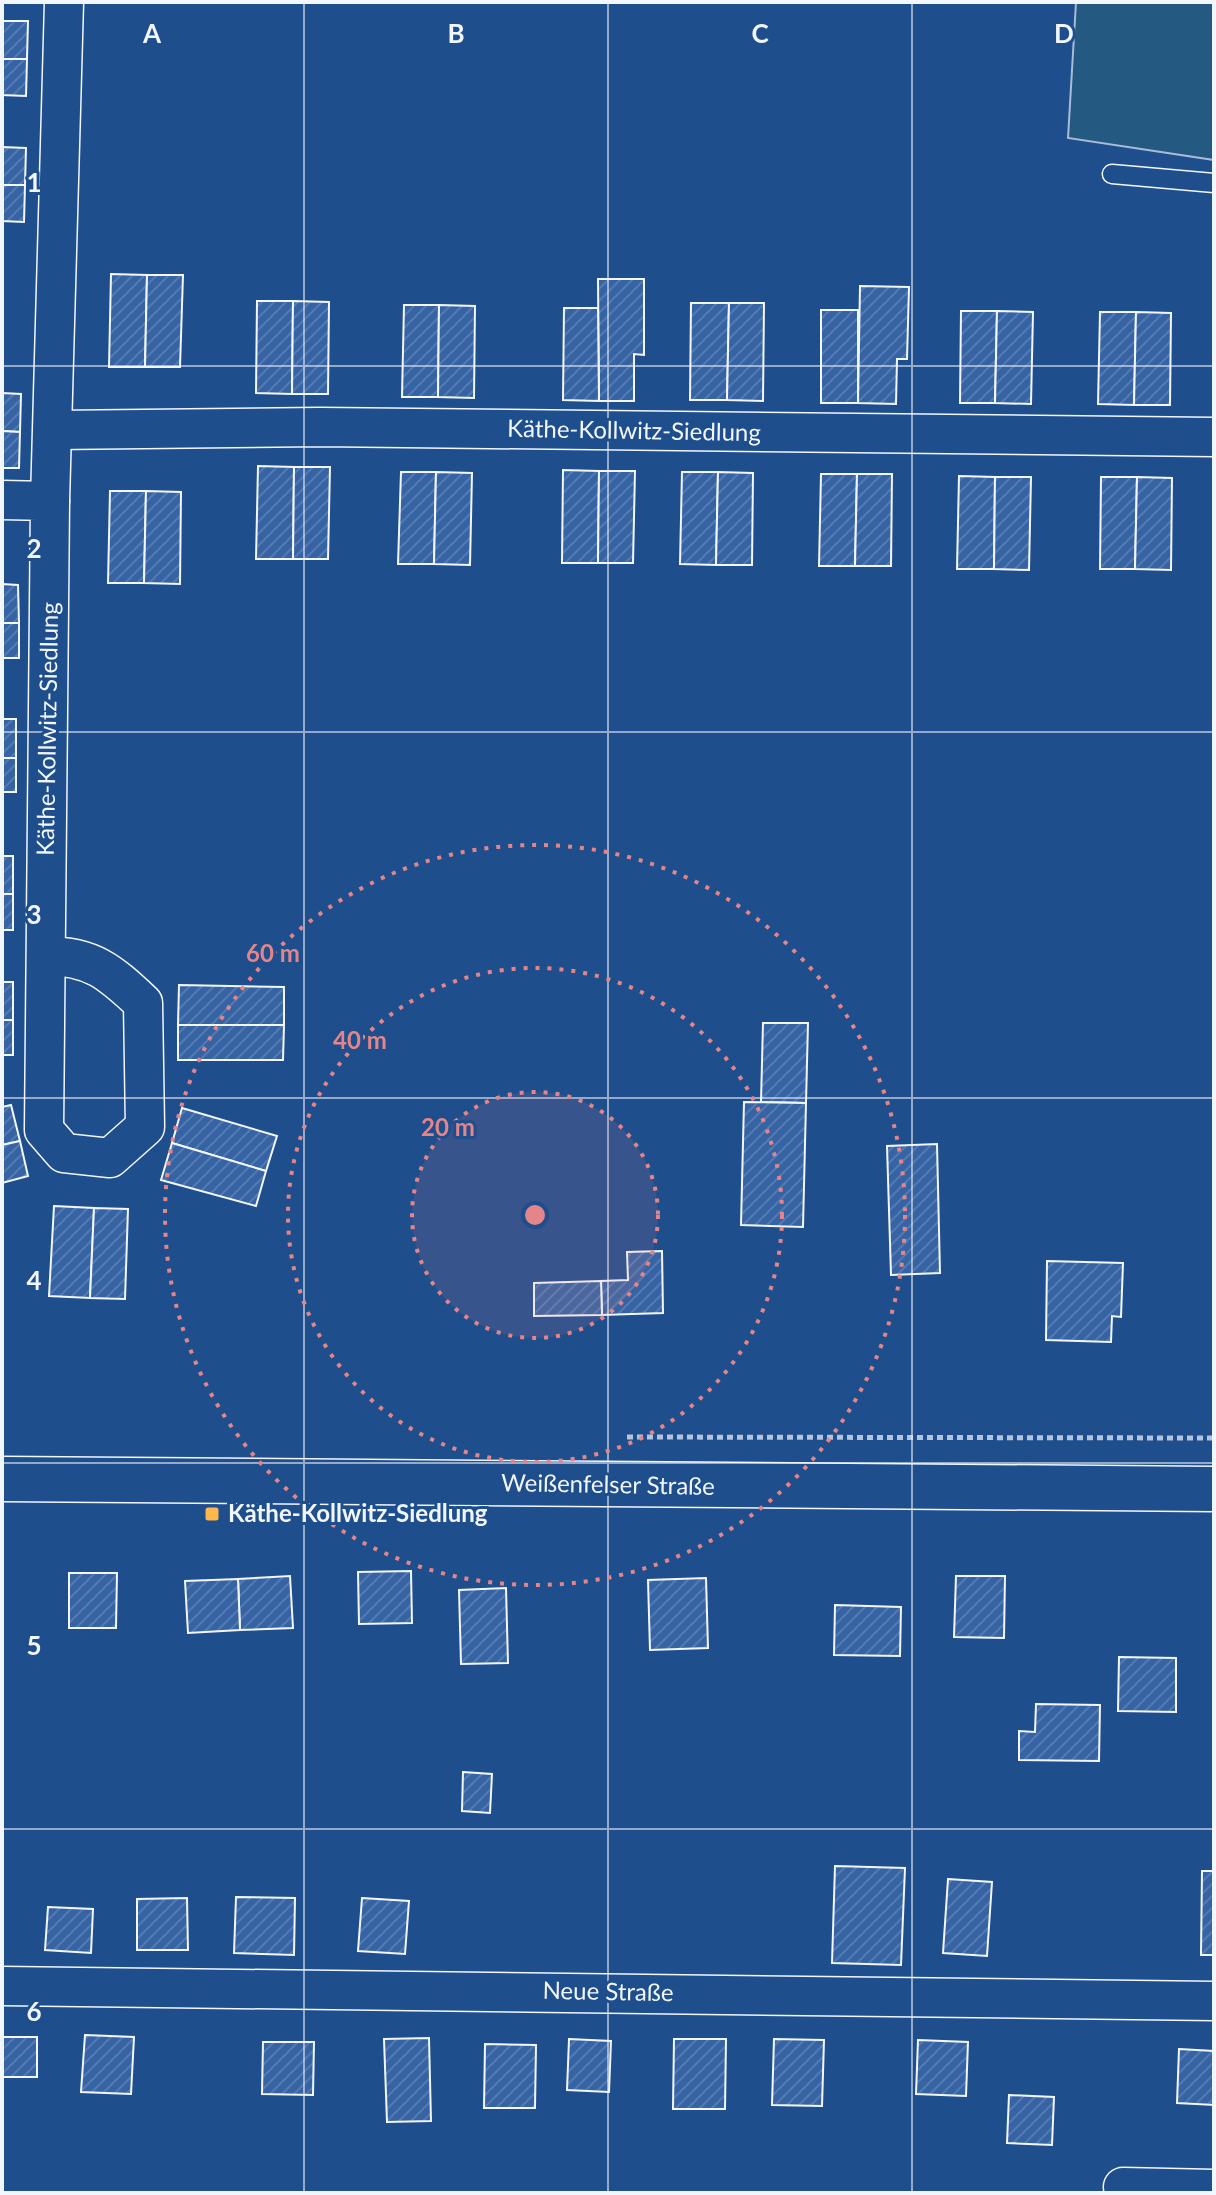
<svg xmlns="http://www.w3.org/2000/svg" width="1216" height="2195" font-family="Lato,sans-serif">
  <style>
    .green { fill: #245a82; stroke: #a8bbd7; stroke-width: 2 }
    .building { fill: url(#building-hatch); stroke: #f2f6ff; stroke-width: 2 }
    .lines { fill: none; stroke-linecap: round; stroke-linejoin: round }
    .lane-casing { stroke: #f2f6ff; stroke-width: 21 }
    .street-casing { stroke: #f2f6ff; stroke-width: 41 }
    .secondary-casing { stroke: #f2f6ff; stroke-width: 47 }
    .path { stroke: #b3c4dc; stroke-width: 5; stroke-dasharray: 6 4; stroke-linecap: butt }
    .lane { stroke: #1f4e8c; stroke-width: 18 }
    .street { stroke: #1f4e8c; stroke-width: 38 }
    .secondary { stroke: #1f4e8c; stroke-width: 44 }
    .grid { fill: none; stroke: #f2f6ff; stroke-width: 2; stroke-opacity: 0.55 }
    .ring { fill: none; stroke: #e38589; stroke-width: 4; stroke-dasharray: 4 8 }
    .poi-dot { fill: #ffb74d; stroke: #1f4e8c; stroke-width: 3 }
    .labels { text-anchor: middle; stroke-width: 6; stroke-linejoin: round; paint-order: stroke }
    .street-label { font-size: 24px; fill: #f2f6ff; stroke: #1f4e8c }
    .poi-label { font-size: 24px; font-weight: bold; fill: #f2f6ff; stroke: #1f4e8c; text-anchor: start }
    .grid-label { font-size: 26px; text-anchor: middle; font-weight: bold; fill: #f2f6ff; stroke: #1f4e8c; stroke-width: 6; stroke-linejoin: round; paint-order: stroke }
    .centre { fill: #e38589; stroke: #1f4e8c; stroke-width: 4 }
    .ring-label { font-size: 24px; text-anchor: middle; font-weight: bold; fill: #e38589; stroke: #1f4e8c; stroke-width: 6; stroke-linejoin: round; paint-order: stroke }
  </style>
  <defs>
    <pattern id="building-hatch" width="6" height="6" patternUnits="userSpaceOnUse" patternTransform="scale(2)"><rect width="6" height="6" fill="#3563a3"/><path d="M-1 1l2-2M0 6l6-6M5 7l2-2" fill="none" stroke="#537ab1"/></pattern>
  </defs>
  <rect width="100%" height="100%" fill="#1f4e8c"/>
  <!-- green -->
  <path class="green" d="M1076 2H1214V160L1068 138Z"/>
  <!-- building -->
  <g class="building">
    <path d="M2 21H28L27 59H2Z"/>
    <path d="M2 59H27L26 96 2 95Z"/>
    <path d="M2 147 26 148 25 185H2Z"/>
    <path d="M2 185H25L24 222 2 221Z"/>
    <path d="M111 274 147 275 145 367H109Z"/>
    <path d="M147 275H183L180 367H145Z"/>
    <path d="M598 279H644V355L634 354V401H599Z"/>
    <path d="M860 286 909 287 907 359H897L896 404 858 403Z"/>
    <path d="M257 301H293L292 394 256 393Z"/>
    <path d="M293 301 329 302 328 394H292Z"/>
    <path d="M691 303H729L727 400H690Z"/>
    <path d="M729 303H764L763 401 727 400Z"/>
    <path d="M404 305H439L438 397H402Z"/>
    <path d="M439 305 475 306 474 398 438 397Z"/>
    <path d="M564 308H598L599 401 563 400Z"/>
    <rect x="821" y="310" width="37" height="93"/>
    <path d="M961 311H997L995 403H960Z"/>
    <path d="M997 311 1033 312 1031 404 995 403Z"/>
    <path d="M1100 312H1136L1134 405 1098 404Z"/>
    <path d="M1136 312 1171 313 1170 405H1134Z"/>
    <path d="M2 393 21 394 20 432 2 431Z"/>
    <path d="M2 431 20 432 19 468H2Z"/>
    <path d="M258 466 294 467 293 559H256Z"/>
    <path d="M294 467H330L328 559H293Z"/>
    <path d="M563 470 599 471 598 563H562Z"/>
    <path d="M599 471H635L633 563H598Z"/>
    <path d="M401 472H436L434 564H398Z"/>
    <path d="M436 472 472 473 470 565 434 564Z"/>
    <path d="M682 472H718L716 565 680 564Z"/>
    <path d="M718 472 753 473 752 565H716Z"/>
    <path d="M821 474H857L855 566H819Z"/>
    <path d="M857 474H892L891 566H855Z"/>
    <path d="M959 476 995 477 994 569H957Z"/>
    <path d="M995 477H1031L1029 570 994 569Z"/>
    <path d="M1101 477H1137L1135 569H1100Z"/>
    <path d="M1137 477 1172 478 1171 570 1135 569Z"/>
    <path d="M110 491H146L144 583H108Z"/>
    <path d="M146 491 181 492 180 584 144 583Z"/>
    <path d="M2 584 18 585 19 623H2Z"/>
    <rect x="2" y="623" width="17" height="35"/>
    <rect x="2" y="719" width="14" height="39"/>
    <rect x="2" y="758" width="14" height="34"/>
    <rect x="2" y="856" width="11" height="38"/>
    <rect x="2" y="894" width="11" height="36"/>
    <rect x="2" y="982" width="11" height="38"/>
    <path d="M179 985 284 987V1025H178Z"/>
    <rect x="2" y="1020" width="11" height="35"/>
    <path d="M763 1023H808L806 1103 761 1102Z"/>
    <path d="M178 1025H284L283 1060H178Z"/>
    <path d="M744 1102 806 1103 803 1227 741 1225Z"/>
    <path d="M11 1105 20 1141 2 1145V1107Z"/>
    <path d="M182 1108 277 1136 266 1171 172 1143Z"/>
    <path d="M20 1141 28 1176 2 1183V1145Z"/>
    <path d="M172 1143 266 1171 256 1206 161 1180Z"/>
    <path d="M937 1144 940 1273 891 1275 887 1146Z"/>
    <path d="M54 1206 94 1208 90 1298 49 1296Z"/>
    <path d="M94 1208 128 1209 125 1299 90 1298Z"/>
    <path d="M662 1251 663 1313 602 1315 601 1281 628 1280 627 1252Z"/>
    <path d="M1047 1261 1123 1263 1121 1317 1112 1316 1111 1342 1046 1340Z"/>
    <path d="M601 1281 602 1315 534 1316V1283Z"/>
    <path d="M411 1571 412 1623 359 1624 358 1572Z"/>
    <path d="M69 1573H117L116 1628H69Z"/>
    <path d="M290 1576 293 1628 240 1630 238 1579Z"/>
    <path d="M956 1576H1005L1004 1638 954 1637Z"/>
    <path d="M706 1578 708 1648 650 1650 648 1580Z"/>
    <path d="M238 1579 240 1630 188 1633 185 1581Z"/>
    <path d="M506 1588 508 1663 461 1664 459 1590Z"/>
    <path d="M835 1605 901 1607 900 1656 834 1655Z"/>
    <path d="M1119 1657 1176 1658V1712L1118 1711Z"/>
    <path d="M1036 1704 1100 1705 1099 1761 1019 1760V1731L1035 1732Z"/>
    <path d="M463 1772 492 1774 490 1813 462 1811Z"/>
    <path d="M835 1866 905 1868 901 1965 832 1963Z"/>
    <path d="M1202 1871H1214V1955H1201Z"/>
    <path d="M948 1879 992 1882 987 1956 943 1953Z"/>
    <path d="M236 1897 295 1898 294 1955 234 1953Z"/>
    <path d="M187 1898 188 1950H137V1899Z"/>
    <path d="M362 1898 409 1901 405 1954 358 1951Z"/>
    <path d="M48 1907 93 1909 91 1953 45 1950Z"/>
    <path d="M85 2035 134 2037 131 2094 81 2092Z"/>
    <rect x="2" y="2037" width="35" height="40"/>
    <path d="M429 2038 431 2121 387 2122 384 2039Z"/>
    <path d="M569 2039 611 2041 609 2092 567 2090Z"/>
    <path d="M674 2039H726L725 2109H673Z"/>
    <path d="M774 2039 824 2040 822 2106 772 2105Z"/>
    <path d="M918 2040 968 2042 966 2096 916 2094Z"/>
    <path d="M263 2042H314L313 2095 262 2094Z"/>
    <path d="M485 2044 536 2045 535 2108H484Z"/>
    <path d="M1179 2049 1214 2051V2105L1177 2103Z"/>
    <path d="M1009 2095 1054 2097 1052 2145 1007 2143Z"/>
  </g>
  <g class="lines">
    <defs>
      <path id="lane" d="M1112 174 1214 183"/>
      <g id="street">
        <path d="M54 430 320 427 1214 437"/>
        <path d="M2 500 50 501 44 1130 64 1153 110 1158 145 1127 143 1003C110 972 92 956 46 956"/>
        <path d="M50 501 64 2"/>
        <path d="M2 1986 1214 2001"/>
        <path d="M1123 2187 1214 2189"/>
      </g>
      <path id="secondary" d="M2 1479 1214 1489"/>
    </defs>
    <!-- lane casing -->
    <use href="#lane" class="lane-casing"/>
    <!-- street casing -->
    <use href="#street" class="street-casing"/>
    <!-- secondary casing -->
    <use href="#secondary" class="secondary-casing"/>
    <!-- path -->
    <path class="path" d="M627 1437 1214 1438"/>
    <!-- lane -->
    <use href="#lane" class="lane"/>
    <!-- street -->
    <use href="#street" class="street"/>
    <!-- secondary -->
    <use href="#secondary" class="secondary"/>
  </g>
  <!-- grid -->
  <path class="grid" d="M304 2V2193M608 2V2193M912 2V2193M2 366H1214M2 732H1214M2 1098H1214M2 1463H1214M2 1829H1214"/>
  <!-- distance rings -->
  <circle cx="535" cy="1215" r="123" fill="#e38589" fill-opacity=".12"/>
  <g class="ring">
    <circle cx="535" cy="1215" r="123"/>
    <circle cx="535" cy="1215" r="247"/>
    <circle cx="535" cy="1215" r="370"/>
  </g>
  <!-- markers -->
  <rect class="poi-dot" x="204" y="1506" width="16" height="16" rx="4"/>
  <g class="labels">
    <!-- street labels -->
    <g class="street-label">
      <text transform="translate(634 431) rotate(1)" y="8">Käthe-Kollwitz-Siedlung</text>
      <text transform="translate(48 729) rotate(-89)" y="8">Käthe-Kollwitz-Siedlung</text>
      <text transform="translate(608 1485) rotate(1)" y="8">Weißenfelser Straße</text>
      <text transform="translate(608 1992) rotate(1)" y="8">Neue Straße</text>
    </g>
    <!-- poi labels -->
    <g class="poi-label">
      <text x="228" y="1522">Käthe-Kollwitz-Siedlung</text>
    </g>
  </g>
  <g class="grid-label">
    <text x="152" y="43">A</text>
    <text x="456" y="43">B</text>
    <text x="760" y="43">C</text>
    <text x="1064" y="43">D</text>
    <text x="34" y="192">1</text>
    <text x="34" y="558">2</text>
    <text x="34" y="924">3</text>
    <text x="34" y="1290">4</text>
    <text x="34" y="1655">5</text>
    <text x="34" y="2021">6</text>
  </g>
  <circle cx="535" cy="1215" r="12" class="centre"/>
  <g class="ring-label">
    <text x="273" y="962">60 m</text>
    <text x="360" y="1049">40 m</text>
    <text x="448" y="1136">20 m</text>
  </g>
  <!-- border -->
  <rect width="1216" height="2195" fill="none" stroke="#f2f6ff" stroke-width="8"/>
</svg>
